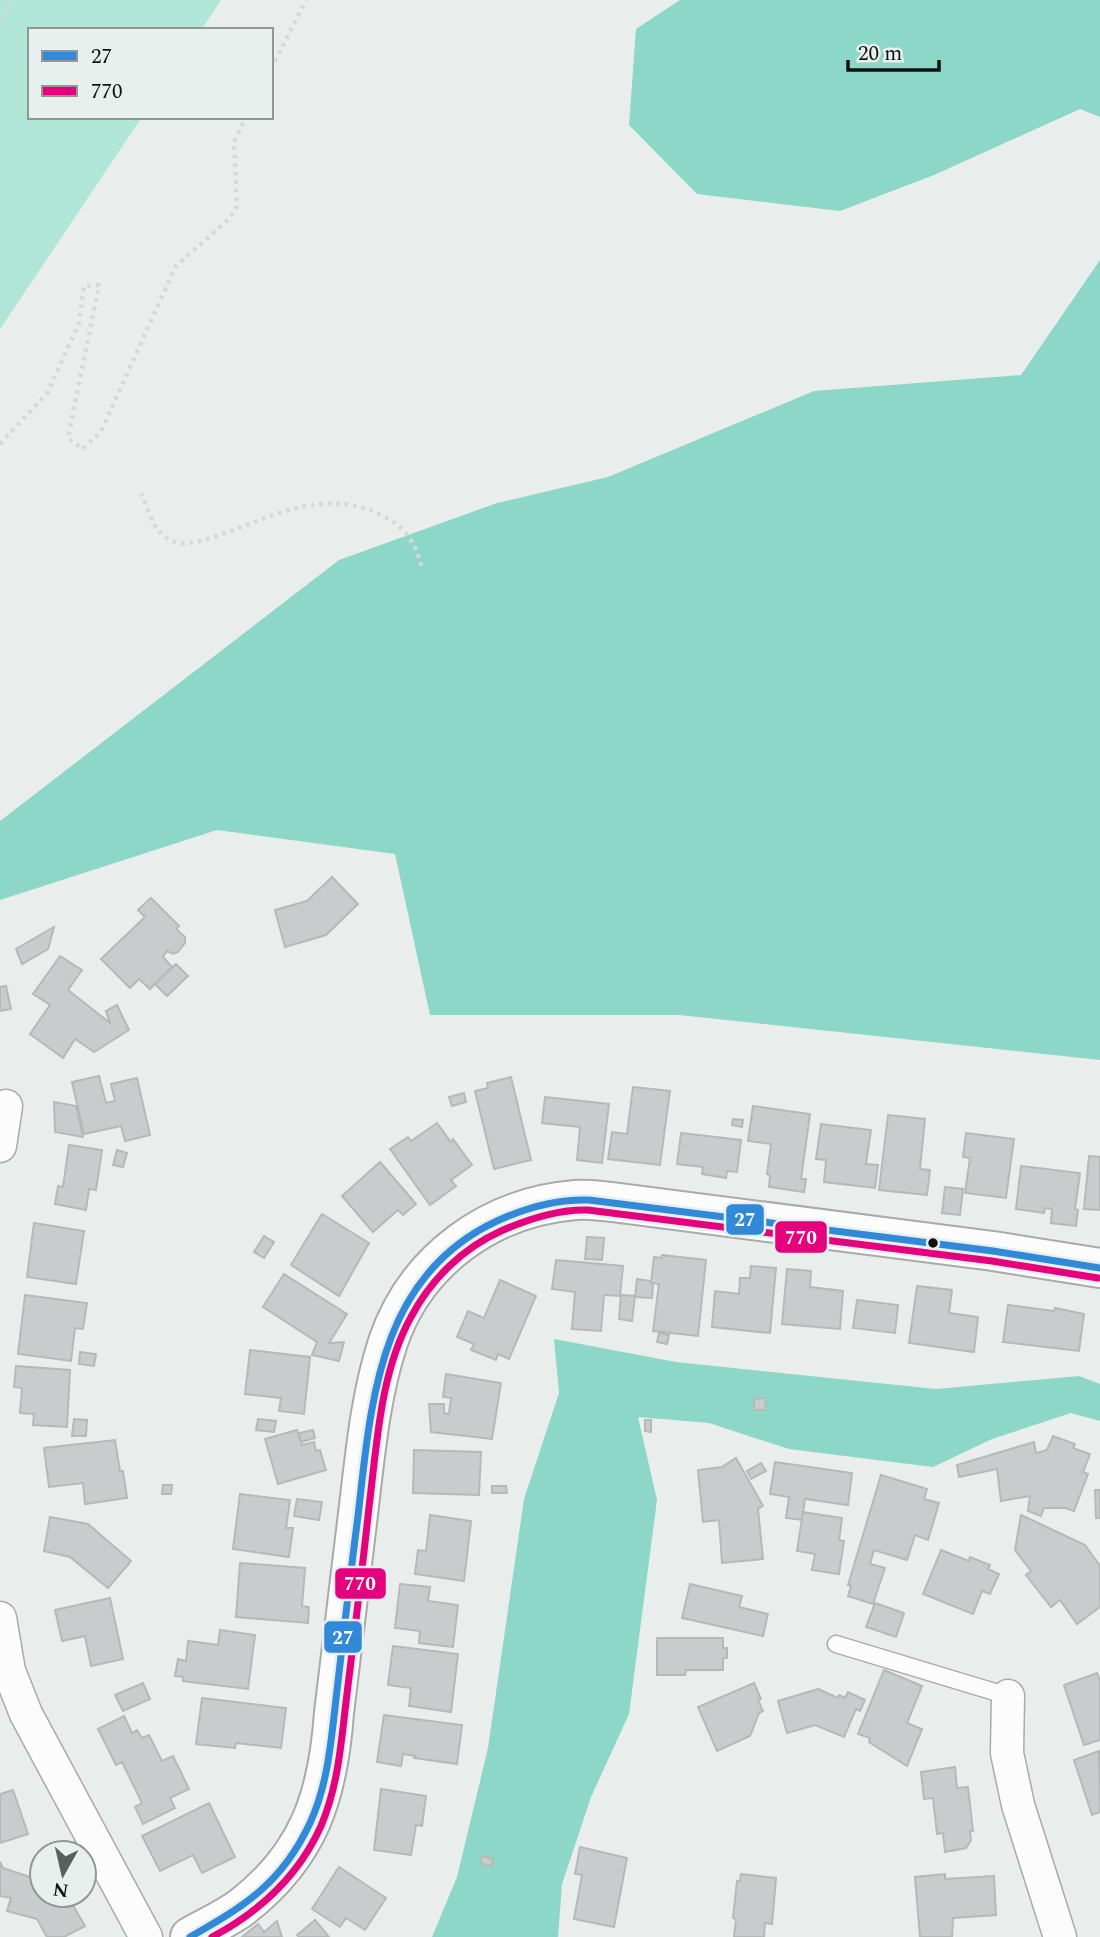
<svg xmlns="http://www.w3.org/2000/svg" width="1100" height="1937" font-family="Spectral,serif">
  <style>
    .green { fill: #b0e6d8 }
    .forest { fill: #8cd7c7 }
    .building { fill: #c9cccc; stroke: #b5b9b7; stroke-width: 2 }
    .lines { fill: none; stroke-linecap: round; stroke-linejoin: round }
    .service-casing { stroke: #a7aba9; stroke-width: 19 }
    .minor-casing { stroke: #a7aba9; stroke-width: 35 }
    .tertiary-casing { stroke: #a7aba9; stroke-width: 42 }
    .path { stroke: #d7d9d8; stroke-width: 4.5; stroke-dasharray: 3.5 5; stroke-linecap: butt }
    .service { stroke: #fcfcfc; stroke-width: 16 }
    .minor { stroke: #fcfcfc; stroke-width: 32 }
    .tertiary { stroke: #fcfcfc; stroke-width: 38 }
    .bus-1-casing { stroke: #e7f0ed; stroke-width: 12 }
    .bus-2-casing { stroke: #e7f0ed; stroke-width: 12 }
    .bus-1 { stroke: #308ad9; stroke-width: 7 }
    .bus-2 { stroke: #e5007d; stroke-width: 7 }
    .bus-dot { fill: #0f1211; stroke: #e7f0ed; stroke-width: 2.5 }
    .line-badge { stroke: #e7f0ed; stroke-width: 2.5 }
    .badge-label { font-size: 19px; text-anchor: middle; font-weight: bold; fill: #fff }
  </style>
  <rect width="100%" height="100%" fill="#e9eeec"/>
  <!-- green -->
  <path class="green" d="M0 0H221L201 30H30V117H142L0 329Z"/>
  <!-- forest -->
  <g class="forest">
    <path d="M680 0H1100V117L1080 109 934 175 840 211 697 194 629 125 636 29Z"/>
    <path d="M1100 260V1060L679 1015H430L395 854 217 830 0 900V821L339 560 497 503 608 477 814 391 1021 375Z"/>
    <path d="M554 1339 676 1362 936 1389 1079 1376 1100 1384V1421L1071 1413 992 1439 933 1467 789 1449 709 1423 638 1417 657 1500 629 1714 591 1797 562 1884 558 1937H432L457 1877 488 1748 524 1499 559 1393Z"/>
  </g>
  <!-- building -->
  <g class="building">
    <path d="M332 877 358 904 326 935 285 947 275 910 307 901Z"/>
    <path d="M151 898 179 926 176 929 185 937V943L178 952 173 954 167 951 163 957 172 967 150 989 139 979 130 988 101 959 145 917 138 910Z"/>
    <path d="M54 927 48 949 22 964 16 949Z"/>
    <path d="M60 956 82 970 68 990 110 1023 106 1011 117 1005 129 1030 94 1052 75 1039 63 1058 30 1034 50 1005 33 994Z"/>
    <path d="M176 964 188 976 167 996 155 984Z"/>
    <path d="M6 986 11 1009 0 1011V987Z"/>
    <path d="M99 1076 106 1103 115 1101 111 1084 137 1078 150 1135 125 1141 121 1126 84 1134 72 1082Z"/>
    <path d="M511 1077 531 1160 494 1169 475 1091 488 1088 487 1083Z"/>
    <path d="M633 1087 670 1091 660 1165 608 1159 612 1132 627 1134Z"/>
    <path d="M464 1093 466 1102 452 1106 449 1097Z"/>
    <path d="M545 1097 609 1104 602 1163 577 1160 580 1127 542 1123Z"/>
    <path d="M54 1102 76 1106 83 1137 55 1132Z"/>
    <path d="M753 1106 810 1114 801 1179H806L804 1192 769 1187 770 1175 767 1174 771 1144 748 1141Z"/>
    <path d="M888 1115 925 1119 920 1169 930 1170 927 1195 879 1190Z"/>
    <path d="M733 1119 743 1120 742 1127 732 1125Z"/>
    <path d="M437 1123 451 1142 453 1139 472 1165 451 1180 456 1186 430 1205 390 1149 408 1137 411 1141Z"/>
    <path d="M821 1124 871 1130 866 1164 878 1165 875 1188 824 1182 826 1160 816 1159Z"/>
    <path d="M681 1133 741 1140 737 1172 727 1171 726 1178 702 1174 703 1167 677 1164Z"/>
    <path d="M966 1133 1014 1139 1006 1198 965 1193 970 1158 963 1157Z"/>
    <path d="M69 1145 102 1150 96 1190 89 1189 86 1210 55 1204 58 1186 63 1187Z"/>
    <path d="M117 1150 127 1153 123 1167 113 1165Z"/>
    <path d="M1089 1156 1100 1157V1210L1084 1209Z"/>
    <path d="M380 1162 416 1204 403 1215 398 1210 373 1232 342 1196Z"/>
    <path d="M1021 1166 1080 1173 1075 1209 1078 1210 1076 1226 1051 1223 1052 1209 1045 1208 1044 1213 1016 1209Z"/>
    <path d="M945 1187 963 1189 960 1215 942 1213Z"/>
    <path d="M322 1214 369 1243 339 1296 291 1265Z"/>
    <path d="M34 1223 84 1231 76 1284 27 1277Z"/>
    <path d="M264 1236 274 1242 264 1258 254 1252Z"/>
    <path d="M587 1237 604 1238 602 1260 585 1259Z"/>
    <path d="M662 1255 706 1260 698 1336 653 1331 659 1284 651 1283 654 1257 661 1258Z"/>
    <path d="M556 1260 623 1266 620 1296 604 1295 601 1331 572 1329 575 1292 552 1289Z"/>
    <path d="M751 1266 776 1268 770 1333 712 1327 715 1291 739 1294 740 1278H750Z"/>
    <path d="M787 1269 811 1271 810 1287 843 1291 840 1329 782 1324Z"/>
    <path d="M284 1274 347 1314 329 1343 344 1342 339 1361 312 1355 317 1342 263 1307Z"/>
    <path d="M637 1279 651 1281V1283L653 1284 652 1298 635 1297Z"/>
    <path d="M500 1280 536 1296 509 1359 498 1354 496 1360 471 1350 474 1344 457 1337 468 1311 484 1318Z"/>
    <path d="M917 1286 952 1290 949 1313 978 1317 974 1352 909 1343Z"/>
    <path d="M25 1295 87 1303 83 1329 75 1328 71 1361 18 1354Z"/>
    <path d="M621 1295 635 1296 632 1321 619 1319Z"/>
    <path d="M857 1300 898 1305 895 1333 853 1328Z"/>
    <path d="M1008 1305 1054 1311 1055 1308 1084 1314 1079 1351 1003 1342Z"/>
    <path d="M659 1333 669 1335 667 1344 657 1342Z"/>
    <path d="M250 1350 310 1357 304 1414 279 1411 281 1398 245 1394Z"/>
    <path d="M80 1352 96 1354 94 1366 79 1364Z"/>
    <path d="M16 1366 70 1370 67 1427 33 1425 34 1414 20 1413 22 1388 14 1387Z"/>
    <path d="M446 1374 501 1383 492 1439 431 1432 429 1404H444V1413L449 1414 451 1398 443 1397Z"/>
    <path d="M765 1398 766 1410H754V1399Z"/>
    <path d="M74 1419 87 1420 86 1436H72Z"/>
    <path d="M258 1419 276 1421 274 1432 256 1430Z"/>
    <path d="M645 1420H651V1432L645 1431Z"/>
    <path d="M297 1430 302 1445 314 1442 316 1451 320 1450 326 1470 278 1484 265 1439Z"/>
    <path d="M313 1430 315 1438 301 1442 299 1433Z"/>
    <path d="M1053 1436 1075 1444 1073 1448 1090 1454 1083 1472 1088 1474 1074 1511 1065 1508H1044L1041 1516 1028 1511 1030 1496 1001 1501 997 1469 959 1477 957 1465 1034 1442 1036 1453 1047 1450Z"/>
    <path d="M115 1440 120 1471H123L127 1498 85 1504 83 1483 49 1487 44 1448Z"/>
    <path d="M414 1450 481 1452 479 1495 413 1493Z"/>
    <path d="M736 1458 763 1506 758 1509 763 1559 722 1563 719 1520 703 1522 698 1470 722 1467Z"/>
    <path d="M775 1462 852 1473 848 1505 805 1499 802 1520 786 1518 789 1497 770 1494Z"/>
    <path d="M761 1463 766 1471 751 1479 747 1471Z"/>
    <path d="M881 1475 927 1489 924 1499 939 1503 928 1540 915 1535 907 1560 874 1550 870 1564 885 1568 873 1604 848 1596 851 1586 848 1585Z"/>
    <path d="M163 1485H172L171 1494H162Z"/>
    <path d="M492 1486H506L507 1493H492Z"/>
    <path d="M1095 1490H1100V1518H1096Z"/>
    <path d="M240 1494 290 1500 286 1528H293L289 1557 233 1549Z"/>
    <path d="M297 1499 322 1502 319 1520 294 1516Z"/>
    <path d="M803 1512 842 1518 839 1540 844 1541 839 1574 812 1570 815 1554 797 1551Z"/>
    <path d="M430 1515 471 1521 464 1581 415 1574 418 1550 426 1551Z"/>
    <path d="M1021 1515 1085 1545 1100 1566V1607L1077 1624 1060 1600 1051 1607 1026 1575 1031 1571 1015 1550Z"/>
    <path d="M50 1517 88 1524 131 1561 108 1588 70 1557 44 1551Z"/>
    <path d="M941 1550 969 1561 970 1557 990 1565 988 1569 999 1574 990 1594 982 1591 973 1614 923 1594Z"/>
    <path d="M240 1563 305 1568 302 1606 309 1607 308 1623 236 1617Z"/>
    <path d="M400 1584 430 1587 428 1601 458 1605 453 1647 419 1643 420 1631 395 1628Z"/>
    <path d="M690 1584 742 1596 739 1607 768 1614 763 1636 682 1618Z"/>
    <path d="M110 1598 123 1659 91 1666 85 1636 62 1641 55 1610Z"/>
    <path d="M875 1603 904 1613 896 1637 866 1627Z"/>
    <path d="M220 1630 255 1635 248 1689 183 1681V1677L175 1676 178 1659 186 1661 188 1641 218 1645Z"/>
    <path d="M657 1638H723V1648H727V1658H723V1670H686L685 1675H657Z"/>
    <path d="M393 1646 458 1654 451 1712 409 1706 411 1688 388 1685Z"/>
    <path d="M884 1670 922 1686 907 1723 922 1729 907 1766 869 1742 870 1738 858 1734Z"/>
    <path d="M1097 1673 1100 1681V1740L1084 1745 1064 1685Z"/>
    <path d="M143 1683 150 1699 123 1711 115 1695Z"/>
    <path d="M754 1683 761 1699 758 1700 763 1711 759 1713 750 1736 717 1751 698 1707Z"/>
    <path d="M818 1689 838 1698 839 1695 845 1698 848 1692 865 1700 860 1711 856 1709 844 1737 815 1725 787 1733 778 1701Z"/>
    <path d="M202 1698 286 1708 281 1748 236 1743 235 1748 196 1744Z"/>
    <path d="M384 1715 462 1725 457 1764 414 1758 415 1756 403 1754 401 1766 377 1762Z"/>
    <path d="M124 1716 132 1733 137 1730 142 1738 149 1735 162 1761 173 1756 189 1789 170 1798 175 1808 143 1824 135 1807 142 1803 122 1762 116 1765 98 1729Z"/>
    <path d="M1099 1751 1100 1812 1092 1815 1074 1760Z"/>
    <path d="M955 1767 957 1788 968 1787 973 1831H970L971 1840 966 1848 945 1852 943 1833 937 1834 933 1798 924 1799 921 1772Z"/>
    <path d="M381 1789 426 1796 422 1826 416 1825 411 1855 374 1850Z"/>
    <path d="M13 1790 28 1834 0 1843V1794Z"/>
    <path d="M209 1803 235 1857 202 1873 193 1855 160 1871 142 1836Z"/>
    <path d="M580 1847 627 1858 614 1927 574 1919 582 1875 575 1874Z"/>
    <path d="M482 1856 493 1859 492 1866 480 1863Z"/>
    <path d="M0 1862 3 1868 42 1881V1895H67L85 1926 64 1937H47L37 1919 7 1911 11 1898 0 1896Z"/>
    <path d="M339 1867 386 1898 365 1930 346 1918 340 1927 312 1909Z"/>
    <path d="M741 1874 776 1878 772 1924 765 1923 764 1937H734L736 1919 733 1918 737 1881H740Z"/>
    <path d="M945 1874V1879L994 1876 996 1915 953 1918 952 1937H920L915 1877Z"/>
    <path d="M315 1920 329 1937H299L297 1935Z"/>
    <path d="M277 1921 282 1937H242L258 1924 264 1932Z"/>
  </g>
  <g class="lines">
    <defs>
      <path id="service" d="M836 1644 1008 1696"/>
      <g id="minor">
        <path d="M0 1146 6 1106"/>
        <path d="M0 1618 9 1671 26 1714 146 1937"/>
        <path d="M1008 1696 1007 1753 1018 1805 1060 1937"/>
      </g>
      <path id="tertiary" d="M190 1937C207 1927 226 1919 242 1907 309 1855 328 1796 334 1713 342 1647 350 1580 358 1514 365 1456 370 1397 388 1342 416 1260 490 1207 575 1200 587 1199 600 1201 612 1202L993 1251 1100 1268"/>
    </defs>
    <!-- service casing -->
    <use href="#service" class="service-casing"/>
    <!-- minor casing -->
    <use href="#minor" class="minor-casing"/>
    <!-- tertiary casing -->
    <use href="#tertiary" class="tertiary-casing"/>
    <!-- path -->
    <g class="path">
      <path d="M0 21 12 0"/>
      <path d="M271 69 306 0"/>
      <path d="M0 444 48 392 79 323 84 286 99 285 68 438 83 449 101 431 176 266 230 218 237 206 234 142 246 117"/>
      <path d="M141 493C149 509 153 534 172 541 187 547 204 540 219 535 275 516 325 486 383 516 406 528 417 544 422 570"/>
    </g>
    <!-- service -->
    <use href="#service" class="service"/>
    <!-- minor -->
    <use href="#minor" class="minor"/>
    <!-- tertiary -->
    <use href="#tertiary" class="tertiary"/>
    <defs>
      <path id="bus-1" d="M190 1937C245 1906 282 1883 310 1823 328 1784 331 1741 336 1699 343 1638 350 1577 358 1516 371 1403 378 1276 497 1221 525 1208 557 1199 589 1200L993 1251 1100 1268"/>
      <path id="bus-2" d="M212 1937C259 1912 299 1875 321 1826 338 1786 341 1744 346 1702 354 1637 362 1572 369 1507 377 1444 380 1373 411 1317 431 1279 463 1248 501 1231 528 1219 558 1209 588 1210L992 1261 1098 1278"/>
    </defs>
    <!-- bus-1 casing -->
    <use href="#bus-1" class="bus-1-casing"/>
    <!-- bus-2 casing -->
    <use href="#bus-2" class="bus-2-casing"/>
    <!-- bus-1 -->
    <use href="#bus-1" class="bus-1"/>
    <!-- bus-2 -->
    <use href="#bus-2" class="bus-2"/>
  </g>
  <!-- markers -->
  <circle class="bus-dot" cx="933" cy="1243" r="6"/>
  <g class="line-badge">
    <rect x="725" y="1203" width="40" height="33" rx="7" fill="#308ad9"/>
    <rect x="774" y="1220" width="54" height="34" rx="7" fill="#e5007d"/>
    <rect x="334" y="1567" width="53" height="33" rx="7" fill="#e5007d"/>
    <rect x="323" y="1620" width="40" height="34" rx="7" fill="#308ad9"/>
  </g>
  <g class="badge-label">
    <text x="745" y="1226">27</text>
    <text x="801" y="1244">770</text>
    <text x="360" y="1590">770</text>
    <text x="343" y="1644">27</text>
  </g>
  <!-- legend -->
  <rect x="28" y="28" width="245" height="91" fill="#e7f0ed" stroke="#919795" stroke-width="2"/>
  <rect x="42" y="51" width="35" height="10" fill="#308ad9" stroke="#919795" stroke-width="2"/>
  <text x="91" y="63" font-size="21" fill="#0f1211">27</text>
  <rect x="42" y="86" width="35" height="10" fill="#e5007d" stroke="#919795" stroke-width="2"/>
  <text x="91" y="98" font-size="21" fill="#0f1211">770</text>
  <!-- north arrow -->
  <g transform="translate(63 1874) rotate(188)"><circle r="33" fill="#e7f0ed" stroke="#919795" stroke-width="2"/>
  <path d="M0-5L12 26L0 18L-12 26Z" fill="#5b5f5e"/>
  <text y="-10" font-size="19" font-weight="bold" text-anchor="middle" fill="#0f1211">N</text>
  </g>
  <!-- scale -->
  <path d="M848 60v10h91v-10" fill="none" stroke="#0f1211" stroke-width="3.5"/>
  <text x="858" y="60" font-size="21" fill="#0f1211" stroke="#e7f0ed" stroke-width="5" paint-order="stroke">20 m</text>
</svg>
